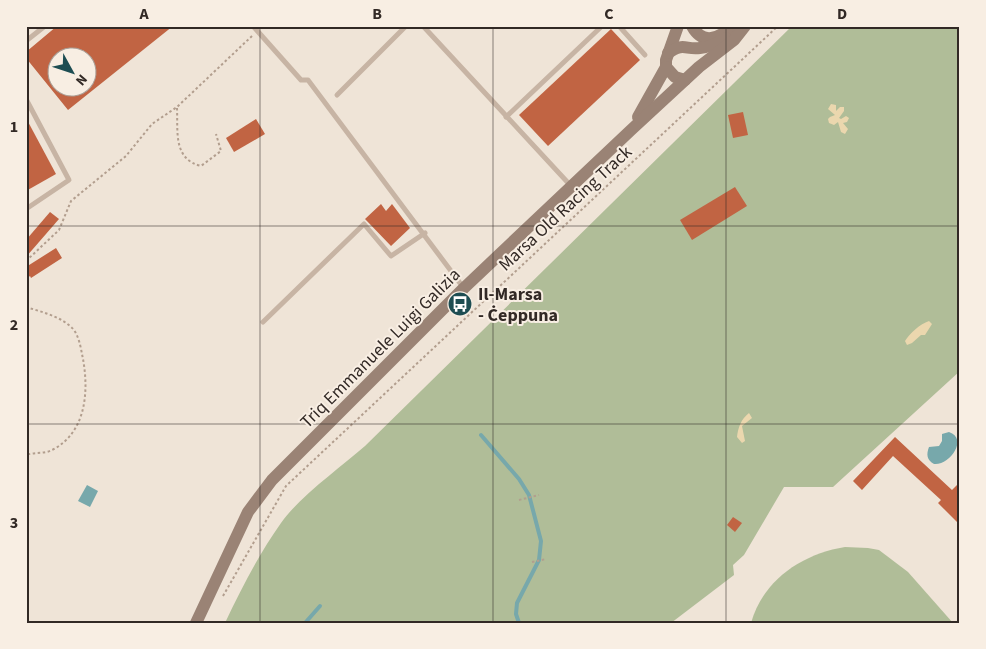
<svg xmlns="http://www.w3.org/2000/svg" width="986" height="649" font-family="'Source Sans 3',sans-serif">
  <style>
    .green { fill: #b0bd98 }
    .sand { fill: #ebd7ae }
    .water { fill: #77a8ab }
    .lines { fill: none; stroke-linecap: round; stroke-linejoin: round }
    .stream { stroke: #77a8ab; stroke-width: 4 }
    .building { fill: #c16443; fill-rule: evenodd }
    .path { stroke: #b29e8e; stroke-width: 2; stroke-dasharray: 2.5 2.5; stroke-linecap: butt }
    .service { stroke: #c7b4a4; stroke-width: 5 }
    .secondary { stroke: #9a8375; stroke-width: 12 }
    .grid { fill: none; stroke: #322925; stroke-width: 1; stroke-opacity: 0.55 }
    .labels { text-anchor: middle; stroke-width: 4; stroke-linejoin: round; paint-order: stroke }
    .street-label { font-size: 18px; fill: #322925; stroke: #f8eee3 }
    .poi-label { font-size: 18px; font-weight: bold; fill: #322925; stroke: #f8eee3; text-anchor: start }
    .neatline { fill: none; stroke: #322925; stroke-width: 2 }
    .grid-label { font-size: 16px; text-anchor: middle; font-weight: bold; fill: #322925 }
  </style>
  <rect width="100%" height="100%" fill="#efe4d7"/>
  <!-- green -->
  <g class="green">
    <path d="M792 26H960V371L833 487H784L744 555 733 565 734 575 671 623H225C241 589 259 554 281 523 300 496 340 468 365 446Z"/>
    <path d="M845 547 868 548 879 550 908 572 953 623H751C763 580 802 554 845 547Z"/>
  </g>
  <!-- sand -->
  <g class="sand">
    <path d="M831 104 836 105V111L840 107H844V111L839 118 841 119 846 116 849 118 847 122 843 123 848 129 845 134 841 132 838 122 834 125 829 123 828 119 830 117 835 115 828 109Z"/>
    <path d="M929 321 932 324 925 335H921L912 343 907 345 905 341C910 333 920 324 929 321Z"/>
    <path d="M749 413 752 418 742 426 745 441 742 443 737 437C738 428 741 419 749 413Z"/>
  </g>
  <!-- water -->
  <g class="water">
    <path d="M949 432C969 439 949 466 934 464 927 460 926 455 929 447L939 446 942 441V434Z"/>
    <path d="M87 485 98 491 90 507 78 501Z"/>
  </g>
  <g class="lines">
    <!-- stream -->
    <g class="stream">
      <path d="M481 435 519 479 529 495 541 541 539 560 517 603 516 614 519 623"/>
      <path d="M305 623 320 606"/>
    </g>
  </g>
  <!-- building -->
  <g class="building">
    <path d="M57 26H173L68 110 26 58V52ZM58 58H88V88H58Z"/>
    <path d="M611 29 640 60 548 146 519 115Z"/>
    <path d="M743 112 748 135 733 138 728 115Z"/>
    <path d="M26 118 56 174 26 191Z"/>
    <path d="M256 119 265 134 234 152 226 138Z"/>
    <path d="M735 187 747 206 692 240 680 220Z"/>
    <path d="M381 204 386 211 392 204 410 228 391 246 365 219Z"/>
    <path d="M50 212 59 219 26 257V240Z"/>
    <path d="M56 248 62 258 31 278 30 276 26 279V267Z"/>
    <path d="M895 437 952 490 960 482V525L938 503 941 500 893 456 862 490 853 481Z"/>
    <path d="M733 517 742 523 735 532 727 525Z"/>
  </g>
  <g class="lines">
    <!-- path -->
    <g class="path">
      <path d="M177 108C178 132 173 159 201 166L221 151 216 134"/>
      <path d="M26 261 59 230 71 201 126 156 152 124 177 107 252 36"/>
      <path d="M26 307C42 312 63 317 74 330 80 339 81 350 83 359 89 392 86 433 52 450 45 454 34 452 26 455"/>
      <path d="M519 500 539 495"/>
      <path d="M532 562 546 559"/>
      <path d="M223 596 286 486 778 26"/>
    </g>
    <!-- service -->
    <g class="service">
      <path d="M253 26 301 80H308L463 287"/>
      <path d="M423 26 571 186"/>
      <path d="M619 26 645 55"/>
      <path d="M26 41 45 26"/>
      <path d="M337 95 406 26"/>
      <path d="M26 99 69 180 26 209"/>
      <path d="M506 117 602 26"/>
      <path d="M263 322 364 224 391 256 425 233"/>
    </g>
    <!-- secondary -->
    <g class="secondary">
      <path d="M678 26 666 60V67L675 77 685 80"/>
      <path d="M692 26C703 46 719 38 733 26"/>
      <path d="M668 53C684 42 685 50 700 48 710 47 718 43 726 38"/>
      <path d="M638 117 666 67"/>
      <path d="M196 623 248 512 272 480 464 288 631 130 699 67 734 40 745 26"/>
    </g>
  </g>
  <!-- grid -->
  <path class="grid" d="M260 26V623M493 26V623M726 26V623M26 226H960M26 424H960"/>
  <!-- icons -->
  <defs>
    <symbol id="bus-disc" viewBox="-11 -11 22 22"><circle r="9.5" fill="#1d4d52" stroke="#f8eee3"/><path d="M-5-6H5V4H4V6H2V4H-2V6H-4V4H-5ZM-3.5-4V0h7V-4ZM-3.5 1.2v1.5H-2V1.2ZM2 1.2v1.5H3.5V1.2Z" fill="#fff"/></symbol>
  </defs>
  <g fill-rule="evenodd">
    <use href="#bus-disc" x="446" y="290" width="28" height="28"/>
  </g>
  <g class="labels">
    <!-- street labels -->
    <g class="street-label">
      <text transform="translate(565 208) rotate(-43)" y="6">Marsa Old Racing Track</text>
      <text transform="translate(380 348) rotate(-45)" y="6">Triq Emmanuele Luigi Galizia</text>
    </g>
    <!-- poi labels -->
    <g class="poi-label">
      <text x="478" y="300">Il-Marsa<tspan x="478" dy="21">- Ċeppuna</tspan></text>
    </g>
  </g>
  <!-- border -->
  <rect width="986" height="649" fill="none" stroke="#f8eee3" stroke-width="55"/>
  <!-- north arrow -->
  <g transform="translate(72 72) rotate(130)"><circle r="24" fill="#f8eee3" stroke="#a99f97"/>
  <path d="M0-4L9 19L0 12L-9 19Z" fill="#1d4d52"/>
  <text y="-8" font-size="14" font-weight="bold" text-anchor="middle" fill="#322925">N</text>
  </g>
  <rect x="28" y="28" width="930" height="594" class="neatline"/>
  <g class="grid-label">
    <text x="144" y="19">A</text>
    <text x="377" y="19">B</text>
    <text x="609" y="19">C</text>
    <text x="842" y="19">D</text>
    <text x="14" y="132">1</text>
    <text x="14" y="330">2</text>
    <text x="14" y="528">3</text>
  </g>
</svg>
